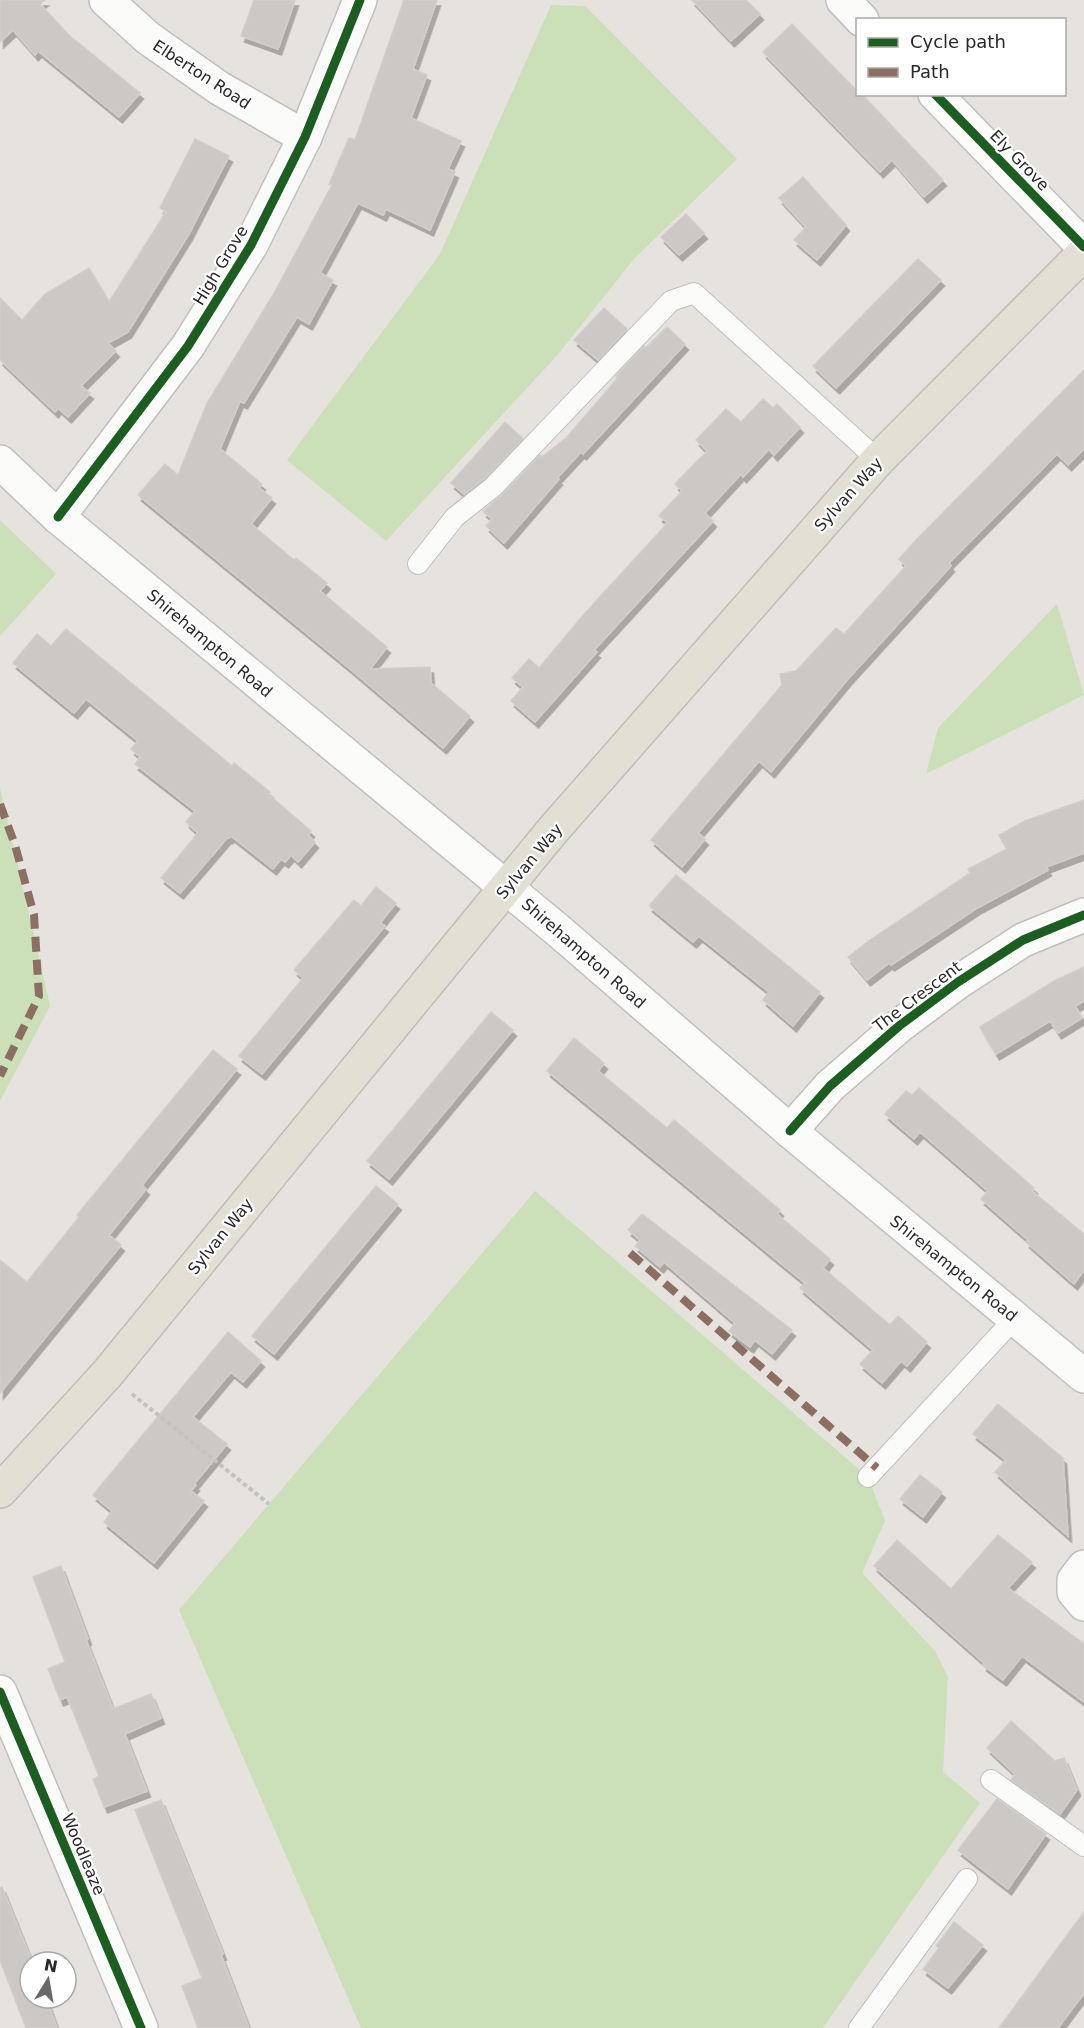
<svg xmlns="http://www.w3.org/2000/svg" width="1084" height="2028" font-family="'DejaVu Sans',sans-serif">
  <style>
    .green { fill: #cbdfb9 }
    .building { fill: #cbc8c5; stroke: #d1cdca; stroke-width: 1.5; filter: url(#shadow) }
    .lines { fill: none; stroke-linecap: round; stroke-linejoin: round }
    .service-casing { stroke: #c0bfbf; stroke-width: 22 }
    .minor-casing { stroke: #c0bfbf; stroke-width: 36 }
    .secondary-casing { stroke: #c0bfbf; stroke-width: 36 }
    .primary-casing { stroke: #bfbdbc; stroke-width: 36 }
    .path { stroke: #c3c2c2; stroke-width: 4; stroke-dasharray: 4.5 3; stroke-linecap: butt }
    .service { stroke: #fbfbfa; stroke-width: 20 }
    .minor { stroke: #fbfbfa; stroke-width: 33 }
    .secondary { stroke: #fbfbfa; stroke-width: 33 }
    .primary { stroke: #e3dfd4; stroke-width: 33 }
    .quiet { stroke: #8d6e63; stroke-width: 8; stroke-dasharray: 15 8; stroke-linecap: butt }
    .cycleway-casing { stroke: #fff; stroke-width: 13 }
    .cycleway { stroke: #1b5e20; stroke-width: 9 }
    .labels { text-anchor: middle; stroke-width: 4.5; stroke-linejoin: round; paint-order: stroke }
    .street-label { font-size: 16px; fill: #282828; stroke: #fff }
  </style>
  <defs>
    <filter id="shadow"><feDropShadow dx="3.5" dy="6" stdDeviation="0" flood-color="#0004"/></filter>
  </defs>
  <rect width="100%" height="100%" fill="#e6e2de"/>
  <!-- green -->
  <g class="green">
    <path d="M551 5 585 6 737 159 633 260 560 352 386 541 287 460 440 254Z"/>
    <path d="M0 520 56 574 0 636Z"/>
    <path d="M1057 604 1084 695 926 774 938 728Z"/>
    <path d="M0 788 50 1006 0 1101Z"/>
    <path d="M535 1191 868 1477 885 1521 862 1573 935 1651 948 1677 943 1772 980 1803 823 2028H361L179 1610Z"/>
  </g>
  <!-- building -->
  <g class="building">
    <path d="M0 0H45L40 4 70 36 140 93 119 117 38 51 35 55 13 30 0 42Z"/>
    <path d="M254 0H295L278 49 241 36Z"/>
    <path d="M404 0H437L413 69 427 75 411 118 461 141 448 169 455 172 430 230 386 209 383 215 358 203 320 273 333 280 309 324 297 317 244 403 240 401 220 449 262 484 259 488 272 498 251 524 294 560 296 558 327 583 320 591 387 647 370 669 430 667 431 683 470 716 443 748 349 668 138 495 165 464 178 475 207 403 273 295 294 256 332 185 329 184 349 138 355 140Z"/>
    <path d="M692 0H746L760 14 731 41Z"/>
    <path d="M792 24 858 92V94H862L874 107 943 180 924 197 892 160 880 172 763 52Z"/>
    <path d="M195 139 229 156 214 185 189 234 128 332 108 343 116 351 81 386 90 393 68 417 58 408 55 412 0 360V298L22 320 45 294 89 268 109 302 166 212 160 208Z"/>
    <path d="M803 177 846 225 817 260 794 240 806 227 779 198Z"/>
    <path d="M686 214 704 233 679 255 661 237Z"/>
    <path d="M918 259 941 280 836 388 813 366Z"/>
    <path d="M604 308 627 329 598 360 574 340Z"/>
    <path d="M667 327 685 344 583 454 581 452 557 478 559 479 504 543 486 526 492 519 483 511 502 495 540 455 542 457 566 438 617 379 616 376 644 346 646 348Z"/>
    <path d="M1084 370V449L1068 465 1057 454 949 563 951 566 847 680 771 772 759 761 698 833 705 839 682 867 651 840 782 685 780 674 796 671 836 628 844 634 906 566 899 559 917 539Z"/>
    <path d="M763 399 773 408 777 404 800 427 774 455 769 449 743 477 741 474 705 513 713 521 594 650 597 652 535 722 511 701 523 687 512 678 529 659 539 668 585 613 663 528 667 522 659 516 682 491 675 484 707 451 696 440 726 409 741 422Z"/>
    <path d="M505 422 523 439 485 478 464 494 451 483Z"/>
    <path d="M66 629 232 766 234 763 270 792 268 794 311 831 308 835 315 842 298 862 291 855 285 862 281 859 273 869 231 836 229 838 228 837 180 893 161 878 198 833 186 822 195 811 135 764 140 757 131 749 138 741 86 699 74 713 13 663 37 634 51 646Z"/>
    <path d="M1084 800V853L1046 867 1048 870 977 908 891 965 889 963 867 980 848 957 870 940 970 873 968 869 1007 849 999 835 1025 821Z"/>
    <path d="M676 875 820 992 793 1026 763 1000 769 992 699 936 693 942 649 906Z"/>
    <path d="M376 887 396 903 380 923 385 926 262 1074 239 1056 303 978 294 970 354 900 361 906Z"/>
    <path d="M1084 967V1001L1075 1006 1082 1018 1058 1033 1050 1021 996 1054 980 1027 1054 981Z"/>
    <path d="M491 1012 513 1030 389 1179 367 1161Z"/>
    <path d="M574 1038 604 1063 598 1071 667 1128 674 1120 780 1210 777 1214 830 1259 823 1268 857 1297 890 1325 898 1316 927 1342 907 1366 901 1361 882 1383 860 1364 873 1350 800 1288 805 1283 547 1071Z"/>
    <path d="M213 1050 237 1069 142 1185 146 1189 109 1235 121 1245 0 1393V1260L27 1282 79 1217 77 1215Z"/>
    <path d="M919 1088 1034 1188 1032 1191 1084 1234V1270L1074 1284 1026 1242 1028 1240 981 1199 988 1191 920 1132 914 1139 885 1114 906 1091 912 1095Z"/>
    <path d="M376 1186 398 1204 274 1354 252 1336Z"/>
    <path d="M642 1214 792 1330 772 1354 755 1340 750 1347 729 1331 735 1323 664 1262 660 1267 635 1246 640 1240 628 1230Z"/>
    <path d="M228 1332 261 1361 243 1382 231 1372 193 1417 227 1444 194 1484 196 1485 191 1491 204 1501 154 1563 104 1522 112 1511 93 1495Z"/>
    <path d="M998 1404 1063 1458 1068 1536 995 1472 1006 1460 973 1434Z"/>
    <path d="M920 1475 942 1492 923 1517 900 1499Z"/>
    <path d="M998 1535 1032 1562 1008 1588 1084 1644V1702L1022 1656 1003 1680 983 1665 984 1663 874 1566 897 1540 951 1589Z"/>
    <path d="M61 1566 88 1639 86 1640 113 1709 151 1694 161 1718 125 1734 147 1791 104 1807 93 1779 99 1776 67 1697 60 1700 48 1669 65 1662 33 1577Z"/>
    <path d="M1011 1721 1055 1761 1064 1758 1077 1790 1060 1814 1011 1780 1015 1774 987 1748Z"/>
    <path d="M997 1799 1046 1834 1008 1889 958 1850Z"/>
    <path d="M161 1800 223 1954 221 1955 249 2028H198L182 1986 202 1978 135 1810Z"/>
    <path d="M2 1887 32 1962H30V1998H46L57 2028H26L0 1960V1888Z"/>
    <path d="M1084 1912V1993L1058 2028H999Z"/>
    <path d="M954 1922 983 1945 948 1988 923 1969 939 1948 936 1946Z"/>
  </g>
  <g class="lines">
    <defs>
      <g id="service">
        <path d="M418 564 455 517 493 487 671 301 694 293 878 460"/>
        <path d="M868 1477 1015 1318"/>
        <path d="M991 1780 1084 1846"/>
        <path d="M859 2028 967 1879"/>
      </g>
      <g id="minor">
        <path d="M106 0 148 38 219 88 305 137"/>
        <path d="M843 0 862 20"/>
        <path d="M935 94 1084 247"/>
        <path d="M58 517 188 346 251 245 305 137 360 0"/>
        <path d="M790 1131 830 1086 899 1026 958 982 1023 940 1084 915"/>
        <path d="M1084 1567 1074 1580V1592L1084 1604"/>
        <path d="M0 1692 141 2028"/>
      </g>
      <path id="secondary" d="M0 462 58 517 560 932 790 1131 1084 1376"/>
      <path id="primary" d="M0 1491 107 1374 553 830 878 460 1084 253"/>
    </defs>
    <!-- service casing -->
    <use href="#service" class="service-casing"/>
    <!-- minor casing -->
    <use href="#minor" class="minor-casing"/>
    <!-- secondary casing -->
    <use href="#secondary" class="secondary-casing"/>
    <!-- primary casing -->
    <use href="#primary" class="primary-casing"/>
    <!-- path -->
    <path class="path" d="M132 1394 269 1504"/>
    <!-- service -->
    <use href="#service" class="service"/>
    <!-- minor -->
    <use href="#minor" class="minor"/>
    <!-- secondary -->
    <use href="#secondary" class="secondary"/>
    <!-- primary -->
    <use href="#primary" class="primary"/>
    <!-- quiet -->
    <g class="quiet">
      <path d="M0 804 15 845 34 915 39 996 0 1076"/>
      <path d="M630 1253 877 1468"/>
    </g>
    <defs>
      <g id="cycleway">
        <path d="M935 94 1084 247"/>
        <path d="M58 517 188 346 251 245 305 137 360 0"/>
        <path d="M790 1131 830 1086 899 1026 958 982 1023 940 1084 915"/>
        <path d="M0 1692 141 2028"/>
      </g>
    </defs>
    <!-- cycleway casing -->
    <use href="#cycleway" class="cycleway-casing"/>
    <!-- cycleway -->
    <use href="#cycleway" class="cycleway"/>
  </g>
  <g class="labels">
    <!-- street labels -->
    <g class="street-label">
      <text transform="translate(202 74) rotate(33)" y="6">Elberton Road</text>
      <text transform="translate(1020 160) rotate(46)" y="6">Ely Grove</text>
      <text transform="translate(220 265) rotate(-59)" y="6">High Grove</text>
      <text transform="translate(848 494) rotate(-48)" y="6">Sylvan Way</text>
      <text transform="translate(210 643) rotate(40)" y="6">Shirehampton Road</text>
      <text transform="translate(529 861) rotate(-50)" y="6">Sylvan Way</text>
      <text transform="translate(584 953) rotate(41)" y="6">Shirehampton Road</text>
      <text transform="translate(917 996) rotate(-37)" y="6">The Crescent</text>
      <text transform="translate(220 1236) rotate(-51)" y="6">Sylvan Way</text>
      <text transform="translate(954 1268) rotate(39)" y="6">Shirehampton Road</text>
      <text transform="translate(84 1854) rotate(67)" y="6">Woodleaze</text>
    </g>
  </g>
  <!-- legend -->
  <rect x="856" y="18" width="210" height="78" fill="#ffffff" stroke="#a9a9a9" stroke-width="1.5"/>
  <rect x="868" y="38" width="30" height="9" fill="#1b5e20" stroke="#a9a9a9" stroke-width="1.5"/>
  <text x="910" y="48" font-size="18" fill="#282828">Cycle path</text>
  <rect x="868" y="68" width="30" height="9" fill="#8d6e63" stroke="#a9a9a9" stroke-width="1.5"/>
  <text x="910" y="78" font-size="18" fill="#282828">Path</text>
  <!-- north arrow -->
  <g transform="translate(48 1980) rotate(11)"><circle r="28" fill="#ffffff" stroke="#a9a9a9" stroke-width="1.5"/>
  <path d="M0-4.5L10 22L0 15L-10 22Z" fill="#6a6968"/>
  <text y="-9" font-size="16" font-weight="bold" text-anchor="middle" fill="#282828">N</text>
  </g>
</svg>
